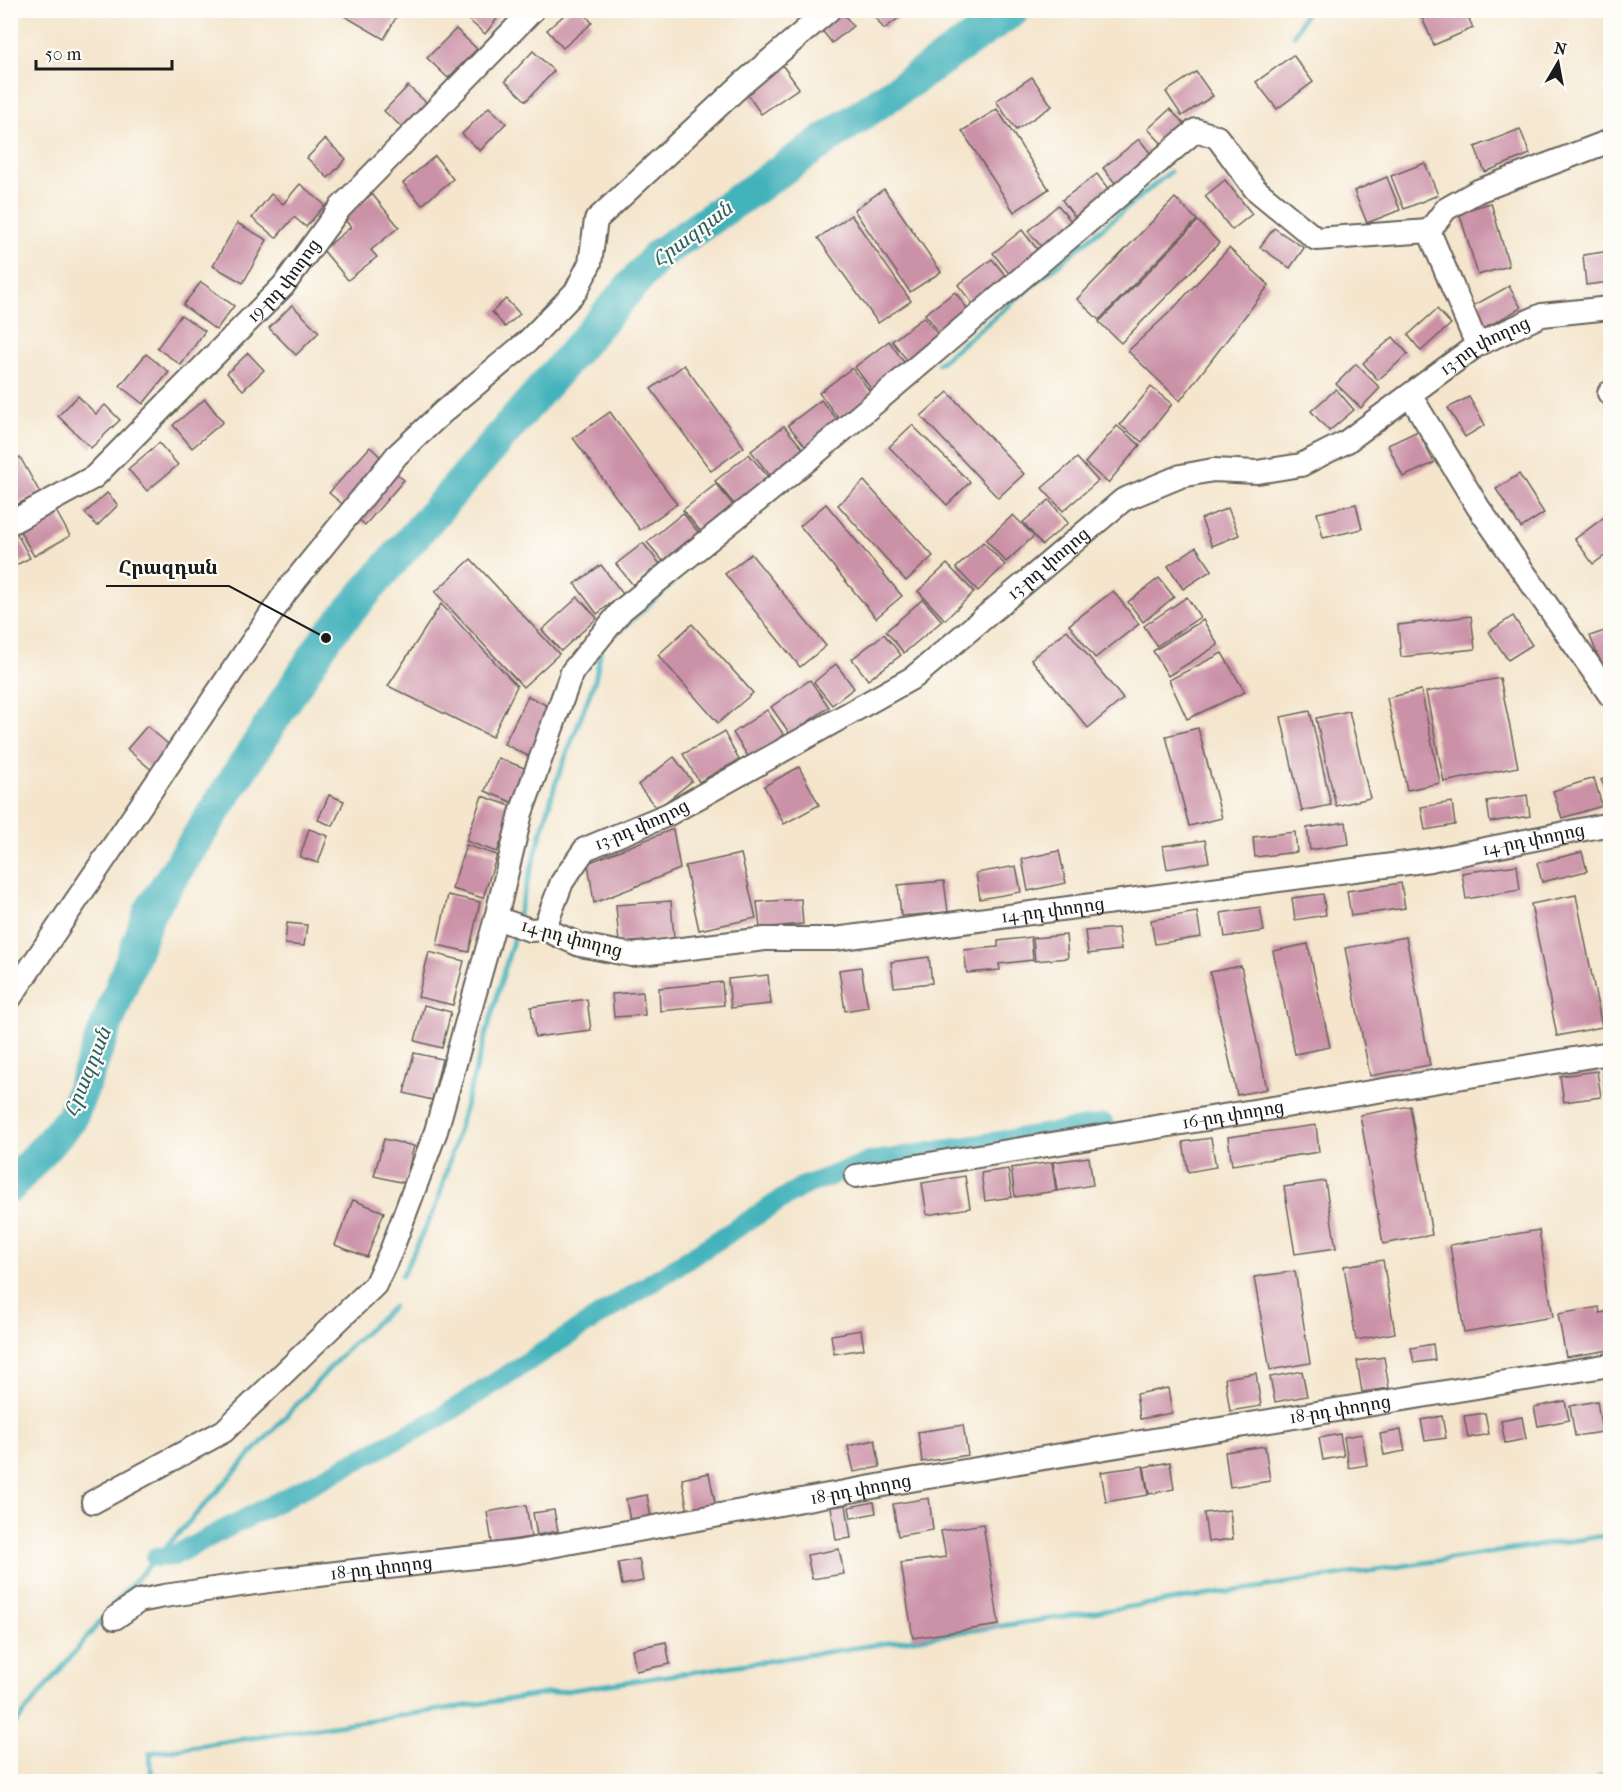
<svg xmlns="http://www.w3.org/2000/svg" width="1621" height="1792" font-family="'IM FELL French Canon','Noto Serif Armenian',serif">
  <style>
    .lines { fill: none; stroke-linecap: round; stroke-linejoin: round }
    .stream { stroke: #42b2bb; stroke-width: 5 }
    .canal { stroke: #42b2bb; stroke-width: 20 }
    .river { stroke: #42b2bb; stroke-width: 33 }
    .building { fill: #cb91a7 }
    .minor-casing { stroke: #68625a; stroke-width: 26 }
    .minor { stroke: #fff; stroke-width: 22 }
    .labels { text-anchor: middle; stroke-width: 4.5; stroke-linejoin: round; paint-order: stroke }
    .street-label { font-size: 18px; fill: #1c1c1c; stroke: #fdfcf7 }
    .water-label { font-size: 20px; font-style: italic; fill: #2d6064; stroke: #fdfcf7 }
    .leader { fill: none; stroke: #1c1c1c; stroke-width: 2 }
    .callout-dot { fill: #1c1c1c; stroke: #fdfcf7; stroke-width: 2 }
    .callout-label { font-size: 20px; text-anchor: middle; font-weight: bold; fill: #1c1c1c; stroke: #fdfcf7; stroke-width: 4.5; stroke-linejoin: round; paint-order: stroke }
  </style>
  <rect width="100%" height="100%" fill="#fdfcf7"/>
  <filter id="ink" filterUnits="userSpaceOnUse"><feTurbulence type="fractalNoise" baseFrequency=".0167" numOctaves="2"/><feDisplacementMap in="SourceGraphic" scale="12" xChannelSelector="R" yChannelSelector="G"/><feConvolveMatrix kernelMatrix="1 2 1 2 8 2 1 2 1" color-interpolation-filters="sRGB"/></filter>
  <filter id="wash" filterUnits="userSpaceOnUse"><feTurbulence type="fractalNoise" baseFrequency=".008" numOctaves="4" result="noise"/><feDisplacementMap in="SourceGraphic" scale="24" xChannelSelector="R" yChannelSelector="G"/><feGaussianBlur stdDeviation="1.35" result="paint"/><feColorMatrix in="noise" values="0 0 0 0 0 0 0 0 0 0 0 0 0 0 0 0 0 1.4 0 .05"/><feComposite in="paint" operator="in"/></filter>
  <g filter="url(#wash)">
    <rect width="100%" height="100%" fill="#f4e5cc"/>
    <g class="lines">
      <!-- stream -->
      <g class="stream">
        <path d="M1294 35 1307 10"/>
        <path d="M938 364 1170 172"/>
        <path d="M618 632 672 584"/>
        <path d="M517 919 555 785 595 680 601 649"/>
        <path d="M402 1276 437 1204 514 937"/>
        <path d="M10 1730 122 1595 350 1346 393 1307"/>
        <path d="M152 1782 150 1753 1610 1535"/>
      </g>
      <!-- canal -->
      <g class="canal">
        <path d="M156 1557 173 1556 441 1417 801 1187 868 1162 1104 1124"/>
        <path d="M1605 1782 1610 1781"/>
      </g>
      <!-- river -->
      <path class="river" d="M10 1187 71 1119 150 911 326 638 658 255 1014 10"/>
    </g>
    <g id="blocks">
      <!-- building -->
      <g class="building">
        <path d="M334 10H400L384 39Z"/>
        <path d="M457 10H504L485 34Z"/>
        <path d="M570 10H582L592 23 563 48 547 30Z"/>
        <path d="M870 10H909L884 29Z"/>
        <path d="M1438 10H1465L1473 28 1434 45 1422 18Z"/>
        <path d="M842 12 853 26 832 43 821 29Z"/>
        <path d="M456 29 477 49 448 78 427 58Z"/>
        <path d="M533 51 554 71 526 101 505 81Z"/>
        <path d="M1293 55 1313 82 1277 109 1256 82Z"/>
        <path d="M780 62 799 88 761 114 743 88Z"/>
        <path d="M1196 72 1213 96 1182 116 1166 92Z"/>
        <path d="M1032 77 1052 106 1016 130 996 101Z"/>
        <path d="M408 86 429 105 405 130 384 111Z"/>
        <path d="M489 107 506 123 480 151 462 134Z"/>
        <path d="M997 109 1049 189 1014 212 962 131Z"/>
        <path d="M1170 109 1187 127 1165 147 1148 129Z"/>
        <path d="M1520 129 1530 154 1485 172 1475 147Z"/>
        <path d="M325 139 346 159 328 178 307 158Z"/>
        <path d="M1139 139 1155 159 1119 188 1103 168Z"/>
        <path d="M435 156 453 179 422 205 403 183Z"/>
        <path d="M1425 163 1438 195 1404 209 1391 176Z"/>
        <path d="M1097 174 1112 194 1077 220 1062 200Z"/>
        <path d="M1387 177 1400 210 1367 223 1354 191Z"/>
        <path d="M1225 180 1252 214 1232 230 1205 196Z"/>
        <path d="M300 184 325 205 306 227 294 217 276 238 252 218 271 194 283 204Z"/>
        <path d="M884 189 941 272 910 292 854 210Z"/>
        <path d="M372 194 399 227 371 250 377 257 348 280 323 250 351 227 343 218Z"/>
        <path d="M1175 198 1197 220 1099 320 1077 299Z"/>
        <path d="M1491 203 1509 266 1478 275 1459 212Z"/>
        <path d="M1058 205 1074 225 1044 250 1028 231Z"/>
        <path d="M851 215 911 301 878 323 818 238Z"/>
        <path d="M1198 221 1219 243 1121 343 1099 322Z"/>
        <path d="M237 223 267 240 243 283 213 266Z"/>
        <path d="M1274 228 1304 248 1290 268 1260 247Z"/>
        <path d="M1022 230 1040 253 1011 276 993 253Z"/>
        <path d="M1229 248 1269 285 1180 401 1128 351 1172 310Z"/>
        <path d="M1610 251V282L1586 285 1583 255Z"/>
        <path d="M992 259 1010 281 976 308 958 285Z"/>
        <path d="M201 282 234 306 216 330 183 305Z"/>
        <path d="M1509 286 1521 308 1483 329 1471 307Z"/>
        <path d="M955 292 970 312 941 335 925 314Z"/>
        <path d="M506 299 520 314 505 327 492 312Z"/>
        <path d="M292 305 319 332 296 355 269 328Z"/>
        <path d="M1437 309 1451 324 1421 351 1408 335Z"/>
        <path d="M181 315 205 331 181 365 157 348Z"/>
        <path d="M924 317 939 336 907 360 892 341Z"/>
        <path d="M1393 337 1408 354 1378 380 1363 363Z"/>
        <path d="M889 341 908 368 874 393 855 367Z"/>
        <path d="M248 353 264 370 243 390 227 373Z"/>
        <path d="M146 354 169 372 143 404 120 386Z"/>
        <path d="M1356 364 1380 388 1361 408 1336 384Z"/>
        <path d="M684 365 744 447 711 471 651 389Z"/>
        <path d="M852 368 873 395 840 420 819 393Z"/>
        <path d="M1151 387 1172 404 1142 442 1120 425Z"/>
        <path d="M1336 389 1354 410 1329 431 1311 411Z"/>
        <path d="M948 392 1024 474 998 498 921 416Z"/>
        <path d="M78 396 96 414 105 405 120 420 91 448 58 416Z"/>
        <path d="M1469 397 1485 425 1465 437 1448 408Z"/>
        <path d="M205 399 223 422 192 448 173 425Z"/>
        <path d="M821 400 839 422 806 447 788 425Z"/>
        <path d="M610 412 677 504 640 530 573 438Z"/>
        <path d="M912 425 970 482 947 505 889 447Z"/>
        <path d="M784 426 804 450 770 476 751 451Z"/>
        <path d="M1117 426 1140 445 1108 483 1085 463Z"/>
        <path d="M1418 431 1434 463 1403 477 1388 445Z"/>
        <path d="M159 443 178 465 147 491 128 469Z"/>
        <path d="M370 447 386 462 346 507 329 493Z"/>
        <path d="M749 454 768 477 735 505 715 481Z"/>
        <path d="M20 457 40 493 14 506 10 499V462Z"/>
        <path d="M1077 458 1098 481 1063 511 1042 488Z"/>
        <path d="M393 471 404 480 365 525 354 515Z"/>
        <path d="M1519 474 1544 513 1521 528 1496 489Z"/>
        <path d="M864 481 933 556 906 581 838 505Z"/>
        <path d="M716 484 733 505 701 532 683 510Z"/>
        <path d="M107 493 118 505 97 526 85 513Z"/>
        <path d="M1049 500 1068 523 1042 545 1023 522Z"/>
        <path d="M826 504 902 596 876 618 800 526Z"/>
        <path d="M1356 504 1362 529 1323 538 1317 513Z"/>
        <path d="M1228 508 1239 535 1212 546 1201 519Z"/>
        <path d="M56 511 70 536 34 556 20 531Z"/>
        <path d="M683 513 698 532 663 561 647 542Z"/>
        <path d="M1610 513V552L1593 564 1575 539Z"/>
        <path d="M1013 515 1034 536 1006 562 986 540Z"/>
        <path d="M16 532 30 558 10 568V535Z"/>
        <path d="M983 542 1005 565 978 591 956 568Z"/>
        <path d="M643 543 660 564 633 585 616 564Z"/>
        <path d="M1196 547 1212 570 1183 589 1168 566Z"/>
        <path d="M751 554 826 646 800 667 725 574Z"/>
        <path d="M471 559 559 654 523 687 435 592Z"/>
        <path d="M947 564 974 592 945 620 918 591Z"/>
        <path d="M601 565 623 594 597 614 575 584Z"/>
        <path d="M1159 578 1174 597 1143 622 1128 602Z"/>
        <path d="M1113 591 1139 624 1095 658 1069 625Z"/>
        <path d="M578 597 597 618 561 651 542 630Z"/>
        <path d="M1187 597 1200 617 1157 646 1144 626Z"/>
        <path d="M923 599 942 621 904 653 886 631Z"/>
        <path d="M441 604 517 686 492 737 388 686Z"/>
        <path d="M1471 616 1475 649 1401 657 1398 625Z"/>
        <path d="M1513 616 1532 645 1508 660 1489 632Z"/>
        <path d="M1203 620 1218 645 1168 676 1153 651Z"/>
        <path d="M692 624 753 693 718 723 658 655Z"/>
        <path d="M1610 629V661L1601 664 1590 636Z"/>
        <path d="M1067 630 1123 699 1088 728 1031 659Z"/>
        <path d="M884 634 901 655 868 680 852 659Z"/>
        <path d="M1222 653 1245 692 1187 719 1169 680Z"/>
        <path d="M836 664 854 688 832 705 814 682Z"/>
        <path d="M1500 678 1518 767 1444 782 1426 692Z"/>
        <path d="M810 680 829 707 790 734 771 707Z"/>
        <path d="M1421 690 1440 783 1407 790 1387 698Z"/>
        <path d="M528 696 554 709 530 757 504 744Z"/>
        <path d="M767 710 784 735 749 758 733 733Z"/>
        <path d="M1310 711 1331 805 1302 811 1281 717Z"/>
        <path d="M1349 711 1370 798 1336 806 1316 718Z"/>
        <path d="M147 726 174 749 154 772 127 749Z"/>
        <path d="M1198 728 1222 818 1189 826 1166 736Z"/>
        <path d="M724 732 739 760 699 782 683 754Z"/>
        <path d="M674 757 692 781 657 809 638 785Z"/>
        <path d="M498 758 527 769 514 803 485 791Z"/>
        <path d="M799 767 819 805 784 824 764 786Z"/>
        <path d="M1610 775V798L1601 780Z"/>
        <path d="M1594 778 1602 806 1562 818 1553 791Z"/>
        <path d="M329 795 344 801 333 826 318 820Z"/>
        <path d="M1527 795 1530 816 1490 822 1487 801Z"/>
        <path d="M482 796 514 807 497 852 466 841Z"/>
        <path d="M1452 802 1455 825 1425 830 1421 807Z"/>
        <path d="M1346 822 1349 844 1310 850 1307 828Z"/>
        <path d="M309 829 328 836 318 863 300 857Z"/>
        <path d="M673 829 680 869 594 903 588 863Z"/>
        <path d="M1295 832 1297 852 1255 857 1253 837Z"/>
        <path d="M1205 840 1209 862 1167 869 1163 846Z"/>
        <path d="M466 845 497 855 483 898 452 889Z"/>
        <path d="M1059 851 1066 883 1028 891 1022 859Z"/>
        <path d="M1582 852 1587 871 1542 882 1537 863Z"/>
        <path d="M741 854 756 918 699 930 685 866Z"/>
        <path d="M1517 865 1520 890 1466 899 1462 873Z"/>
        <path d="M1016 866 1021 892 980 899 976 873Z"/>
        <path d="M944 881 948 912 901 916 898 885Z"/>
        <path d="M1401 883 1405 908 1351 916 1347 891Z"/>
        <path d="M1323 894 1326 915 1295 920 1292 898Z"/>
        <path d="M448 895 480 902 469 952 437 945Z"/>
        <path d="M1576 895 1602 1027 1557 1036 1531 904Z"/>
        <path d="M801 899 803 924 760 928 757 902Z"/>
        <path d="M671 901 674 939 619 943 616 905Z"/>
        <path d="M1260 907 1264 931 1225 937 1221 913Z"/>
        <path d="M1197 912 1201 937 1155 944 1151 920Z"/>
        <path d="M287 923 307 925 304 946 285 944Z"/>
        <path d="M1118 928 1121 950 1088 954 1085 931Z"/>
        <path d="M1066 935 1068 958 1035 961 1033 938Z"/>
        <path d="M1031 937 1033 960 999 964 1000 970 967 973 964 950 998 947V941Z"/>
        <path d="M1406 937 1430 1065 1370 1076 1345 948Z"/>
        <path d="M1308 944 1330 1047 1295 1054 1273 951Z"/>
        <path d="M429 952 464 961 453 1005 418 997Z"/>
        <path d="M929 957 932 983 894 987 891 962Z"/>
        <path d="M1241 966 1267 1089 1237 1095 1210 972Z"/>
        <path d="M861 967 868 1007 845 1011 839 970Z"/>
        <path d="M768 975 771 1004 731 1008 728 979Z"/>
        <path d="M722 982 724 1005 660 1011 659 988Z"/>
        <path d="M643 992 645 1015 614 1017 612 994Z"/>
        <path d="M587 999 591 1030 535 1037 531 1007Z"/>
        <path d="M424 1005 451 1012 442 1048 415 1041Z"/>
        <path d="M414 1053 442 1059 432 1100 404 1093Z"/>
        <path d="M1610 1069V1096L1606 1097 1603 1071Z"/>
        <path d="M1597 1071 1601 1097 1564 1102 1560 1076Z"/>
        <path d="M1410 1106 1432 1235 1383 1244 1360 1115Z"/>
        <path d="M1316 1125 1319 1152 1232 1165 1228 1137Z"/>
        <path d="M1211 1138 1216 1167 1188 1172 1183 1142Z"/>
        <path d="M384 1139 414 1146 405 1183 374 1176Z"/>
        <path d="M1089 1157 1093 1185 1057 1191 1053 1162Z"/>
        <path d="M1052 1162 1056 1191 1015 1197 1011 1168Z"/>
        <path d="M1008 1169 1012 1197 985 1201 981 1173Z"/>
        <path d="M965 1176 970 1208 927 1215 922 1183Z"/>
        <path d="M1325 1181 1336 1248 1295 1254 1284 1187Z"/>
        <path d="M353 1200 384 1212 367 1257 335 1245Z"/>
        <path d="M1539 1230 1553 1317 1464 1332 1450 1245Z"/>
        <path d="M1383 1260 1395 1333 1356 1340 1344 1266Z"/>
        <path d="M1295 1271 1310 1363 1270 1370 1254 1277Z"/>
        <path d="M1599 1307 1600 1313 1610 1311V1350L1566 1357 1558 1314Z"/>
        <path d="M861 1330 864 1349 834 1354 831 1335Z"/>
        <path d="M1433 1344 1435 1360 1414 1363 1411 1348Z"/>
        <path d="M1384 1357 1389 1388 1362 1392 1357 1361Z"/>
        <path d="M1302 1371 1307 1396 1275 1402 1270 1377Z"/>
        <path d="M1256 1373 1261 1406 1230 1411 1225 1378Z"/>
        <path d="M1168 1388 1172 1413 1140 1419 1136 1394Z"/>
        <path d="M1565 1401 1569 1420 1538 1426 1534 1407Z"/>
        <path d="M1597 1401 1602 1432 1575 1436 1570 1406Z"/>
        <path d="M1485 1413 1489 1434 1468 1438 1464 1416Z"/>
        <path d="M1442 1416 1446 1438 1425 1441 1421 1420Z"/>
        <path d="M1522 1417 1526 1439 1505 1443 1501 1421Z"/>
        <path d="M963 1425 968 1455 922 1462 918 1432Z"/>
        <path d="M1401 1430 1405 1451 1384 1455 1380 1434Z"/>
        <path d="M1340 1434 1344 1456 1323 1460 1319 1438Z"/>
        <path d="M1362 1434 1367 1465 1349 1468 1344 1437Z"/>
        <path d="M875 1440 880 1467 854 1472 848 1446Z"/>
        <path d="M1265 1446 1270 1481 1230 1487 1225 1452Z"/>
        <path d="M1170 1462 1174 1489 1149 1494 1144 1467Z"/>
        <path d="M1143 1466 1148 1495 1106 1502 1101 1472Z"/>
        <path d="M709 1473 716 1508 688 1513 682 1479Z"/>
        <path d="M647 1495 651 1517 630 1521 626 1499Z"/>
        <path d="M929 1498 933 1530 898 1536 893 1504Z"/>
        <path d="M874 1502 876 1513 851 1518 849 1507Z"/>
        <path d="M526 1505 531 1537 492 1543 487 1512Z"/>
        <path d="M846 1505 851 1538 836 1540 831 1507Z"/>
        <path d="M554 1510 558 1531 537 1535 533 1513Z"/>
        <path d="M1230 1510 1233 1539 1208 1542 1204 1513Z"/>
        <path d="M983 1524 999 1625 913 1638 901 1563 946 1557 941 1531Z"/>
        <path d="M839 1549 844 1574 812 1579 807 1555Z"/>
        <path d="M639 1559 643 1581 622 1585 618 1563Z"/>
        <path d="M666 1642 670 1664 636 1671 632 1649Z"/>
      </g>
    </g>
  </g>
  <g filter="url(#ink)">
    <use href="#blocks" fill-opacity="0" stroke="#68625a" stroke-width="1.5"/>
    <g class="lines">
      <defs>
        <g id="minor">
          <path d="M1429 231 1446 209 1478 191 1610 141"/>
          <path d="M1609 393H1610"/>
          <path d="M1410 395 1478 507 1610 695"/>
          <path id="s1" d="M10 523 94 477 283 286 340 208 533 10"/>
          <path id="s2" d="M496 918 530 930 544 929 580 945 632 955 765 939H835L1430 860 1610 824"/>
          <path id="s3" d="M544 929 562 882 585 849 667 815 914 677 1123 500 1181 476 1213 470 1257 472 1301 465 1346 442 1477 345 1542 315 1610 308"/>
          <path d="M10 998 286 592 397 455 443 412 528 341 576 291 590 263 596 220 742 84 829 10"/>
          <path id="s4" d="M856 1176 1610 1053"/>
          <path d="M93 1502 224 1431 375 1285 391 1251 436 1131 496 918 521 813 572 672 622 610 804 463 1196 130 1217 137 1255 189 1316 239 1429 231 1477 345"/>
          <path id="s5" d="M115 1618 139 1601 164 1596 276 1580 518 1552 916 1479 1610 1365"/>
        </g>
      </defs>
      <!-- minor casing -->
      <use href="#minor" class="minor-casing"/>
      <!-- minor -->
      <use href="#minor" class="minor"/>
    </g>
  </g>
  <g class="labels">
    <!-- street labels -->
    <g class="street-label">
      <text dy="6" stroke="none"><textPath href="#s1" startOffset="369">19-րդ փողոց</textPath></text>
      <text dy="6" stroke="none"><textPath href="#s3" startOffset="1140">13-րդ փողոց</textPath></text>
      <text dy="6" stroke="none"><textPath href="#s3" startOffset="638">13-րդ փողոց</textPath></text>
      <text dy="6" stroke="none"><textPath href="#s3" startOffset="152">13-րդ փողոց</textPath></text>
      <text dy="6" stroke="none"><textPath href="#s2" startOffset="1052">14-րդ փողոց</textPath></text>
      <text dy="6" stroke="none"><textPath href="#s2" startOffset="566">14-րդ փողոց</textPath></text>
      <text transform="translate(572 938) rotate(15)" y="6">14-րդ փողոց</text>
      <text dy="6" stroke="none"><textPath href="#s4" startOffset="382">16-րդ փողոց</textPath></text>
      <text dy="6" stroke="none"><textPath href="#s5" startOffset="1246">18-րդ փողոց</textPath></text>
      <text dy="6" stroke="none"><textPath href="#s5" startOffset="760">18-րդ փողոց</textPath></text>
      <text dy="6" stroke="none"><textPath href="#s5" startOffset="274">18-րդ փողոց</textPath></text>
    </g>
    <!-- water labels -->
    <g class="water-label">
      <text transform="translate(692 234) rotate(-37)" y="7">Հրազդան</text>
      <text transform="translate(87 1072) rotate(-68)" y="7">Հրազդան</text>
    </g>
  </g>
  <!-- callouts -->
  <path class="leader" d="M326 638L229 586H106"/>
  <circle class="callout-dot" cx="326" cy="638" r="6"/>
  <g class="callout-label">
    <text x="168" y="574">Հրազդան</text>
  </g>
  <!-- margin -->
  <rect width="1621" height="1792" fill="none" stroke="#fdfcf7" stroke-width="36"/>
  <!-- north arrow -->
  <g transform="translate(1558 63) rotate(10)" stroke="#fdfcf7" stroke-width="4.5" paint-order="stroke">
  <path d="M0-4.5L10 22L0 15L-10 22Z" fill="#1c1c1c"/>
  <text y="-9" font-size="16" font-weight="bold" text-anchor="middle" fill="#1c1c1c">N</text>
  </g>
  <!-- scale -->
  <path d="M36 60v9h136v-9" fill="none" stroke="#1c1c1c" stroke-width="3"/>
  <text x="45" y="60" font-size="18" fill="#1c1c1c" stroke="#fdfcf7" stroke-width="4.5" paint-order="stroke">50 m</text>
</svg>
